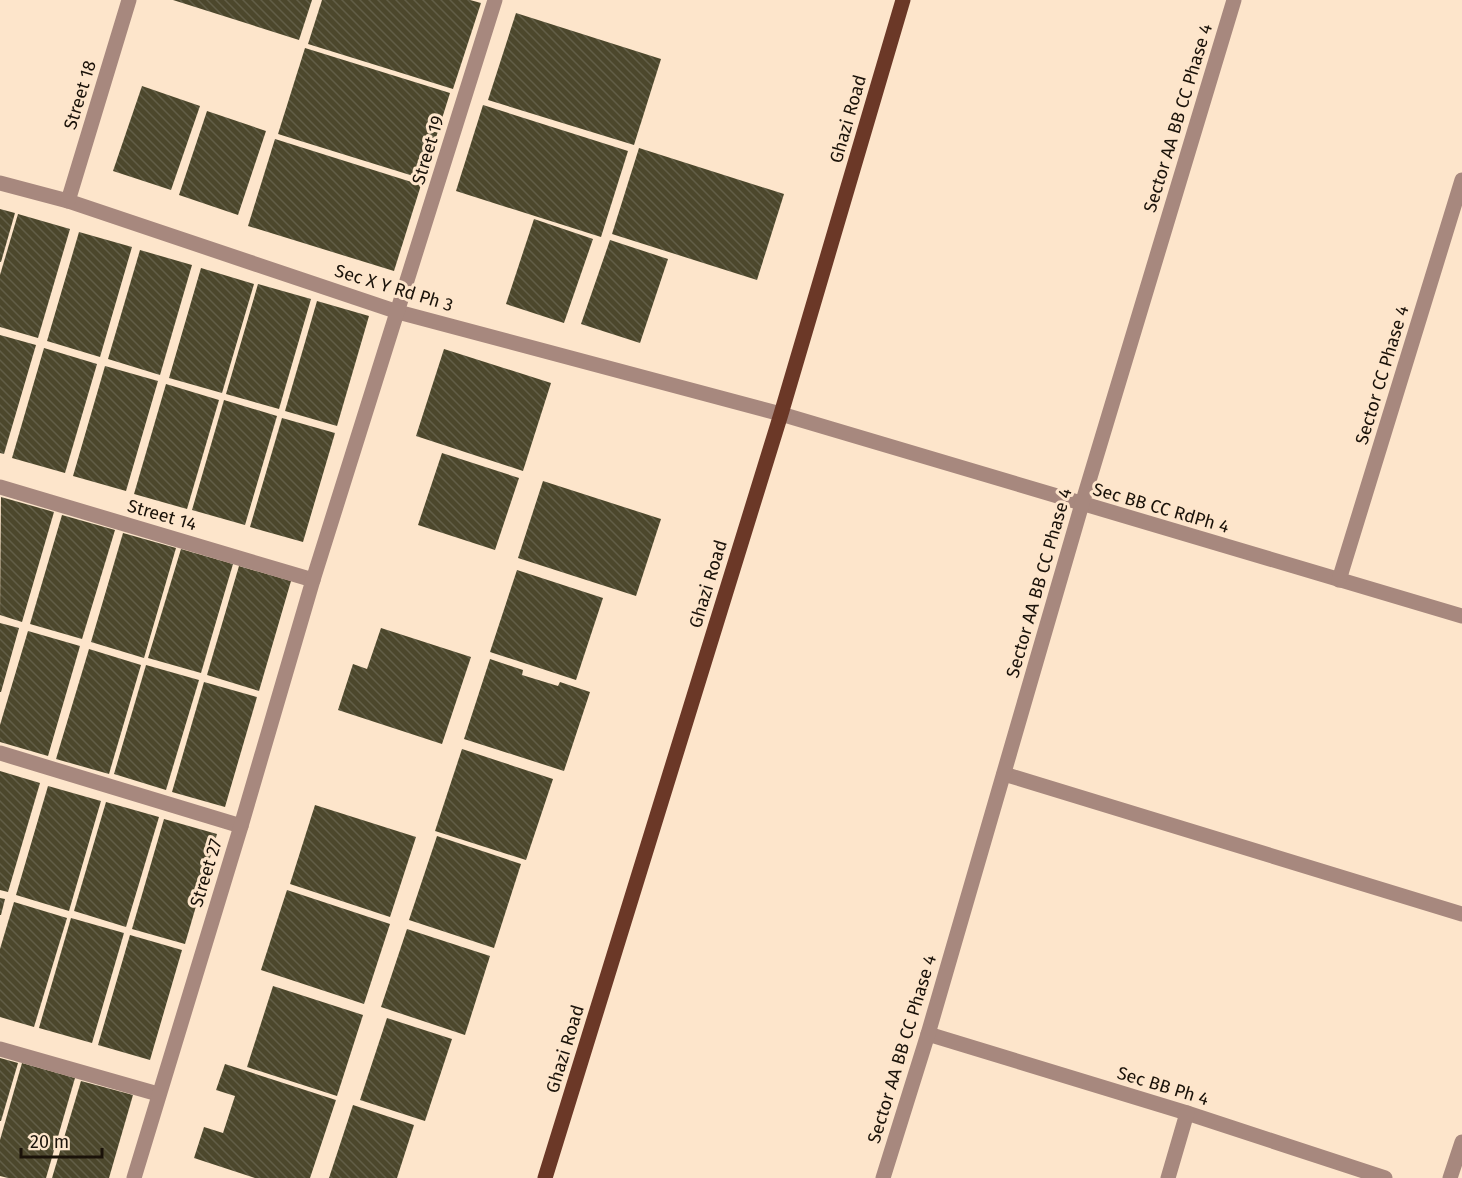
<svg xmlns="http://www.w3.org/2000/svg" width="1462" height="1178" font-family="'Fira Sans',sans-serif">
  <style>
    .building { fill: url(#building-back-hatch) }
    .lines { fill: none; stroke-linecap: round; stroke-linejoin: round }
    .minor { stroke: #a7887e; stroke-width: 15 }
    .major { stroke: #6b3827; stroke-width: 15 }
    .labels { text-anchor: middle; stroke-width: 6; stroke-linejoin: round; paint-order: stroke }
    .street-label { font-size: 18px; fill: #1a1209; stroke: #fde5cb }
  </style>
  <defs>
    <pattern id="building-back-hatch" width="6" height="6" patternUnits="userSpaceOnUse" patternTransform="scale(1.5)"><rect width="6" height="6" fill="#4c472c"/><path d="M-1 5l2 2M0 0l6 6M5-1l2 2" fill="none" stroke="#625e47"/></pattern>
  </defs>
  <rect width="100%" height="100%" fill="#fde5cb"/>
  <!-- building -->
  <g class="building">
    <path d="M173 0H312L299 40Z"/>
    <path d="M322 0H470L481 3 453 89 308 44Z"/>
    <path d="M516 13 661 59 634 145 488 100Z"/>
    <path d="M305 48 450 93 423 179 278 134Z"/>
    <path d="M142 86 200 106 171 190 113 171Z"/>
    <path d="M483 105 628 151 601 237 456 191Z"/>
    <path d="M207 111 266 131 238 215 179 195Z"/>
    <path d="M275 139 421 185 394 271 248 226Z"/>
    <path d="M639 148 784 194 757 280 612 234Z"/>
    <path d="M0 209 15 213 1 262H0Z"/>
    <path d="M18 214 70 229 38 338 0 327V275Z"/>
    <path d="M534 219 593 239 564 323 506 304Z"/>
    <path d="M79 232 132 247 100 357 47 341Z"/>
    <path d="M610 240 668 259 640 343 581 324Z"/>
    <path d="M140 250 192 265 160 375 108 359Z"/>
    <path d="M201 268 254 284 222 393 169 378Z"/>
    <path d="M258 284 311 299 279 409 226 394Z"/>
    <path d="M317 301 369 316 337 426 285 411Z"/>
    <path d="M0 335 36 345 4 454 0 453Z"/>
    <path d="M44 348 97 364 65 473 12 458Z"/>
    <path d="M444 349 551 383 523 471 416 436Z"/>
    <path d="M105 366 158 381 126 491 73 476Z"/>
    <path d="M166 384 219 400 187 509 134 494Z"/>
    <path d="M224 400 277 416 245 525 192 510Z"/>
    <path d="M282 418 335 433 303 542 250 527Z"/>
    <path d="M442 453 519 478 495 550 418 525Z"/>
    <path d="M543 481 661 519 636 596 518 558Z"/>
    <path d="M1 497 54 512 22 622 0 615Z"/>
    <path d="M62 515 115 530 82 639 30 624Z"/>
    <path d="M123 533 176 548 144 658 91 642Z"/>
    <path d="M181 549 233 564 201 673 148 658Z"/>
    <path d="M239 566 291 581 259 691 207 675Z"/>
    <path d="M517 570 603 598 576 680 490 652Z"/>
    <path d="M0 623 19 628 1 692H0Z"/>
    <path d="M381 628 471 657 442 744 338 710 353 664 367 669Z"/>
    <path d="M28 631 80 646 48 756 0 742V725Z"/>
    <path d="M89 649 141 665 109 774 56 759Z"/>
    <path d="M490 659 523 670 522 675 558 686 560 682 590 692 564 771 464 739Z"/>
    <path d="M146 665 199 680 166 790 114 774Z"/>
    <path d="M204 682 257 697 225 807 172 792Z"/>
    <path d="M462 749 553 779 526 860 435 831Z"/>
    <path d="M0 771 40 783 8 892 0 890Z"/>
    <path d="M48 786 101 801 69 911 16 895Z"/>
    <path d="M106 802 159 817 126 927 74 911Z"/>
    <path d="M315 805 416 837 390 917 290 884Z"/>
    <path d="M164 819 217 834 185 944 132 929Z"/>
    <path d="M437 836 521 864 494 948 409 920Z"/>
    <path d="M287 890 390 924 364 1004 261 970Z"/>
    <path d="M0 898 5 899 1 915H0Z"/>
    <path d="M14 902 67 918 34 1027 0 1017V949Z"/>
    <path d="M71 918 124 933 92 1043 39 1028Z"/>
    <path d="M407 929 490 956 465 1035 381 1007Z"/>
    <path d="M130 935 182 950 150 1060 98 1045Z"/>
    <path d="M273 986 363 1015 337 1096 247 1067Z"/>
    <path d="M387 1018 452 1039 425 1121 360 1100Z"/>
    <path d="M0 1058 18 1063 1 1121H0Z"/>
    <path d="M22 1063 75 1078 46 1178H8L0 1176V1140Z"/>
    <path d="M225 1064 336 1100 310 1178H255L194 1158 204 1127 223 1133 235 1096 216 1090Z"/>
    <path d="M81 1081 133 1095 109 1178H52Z"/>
    <path d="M353 1105 414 1125 397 1178H329Z"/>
  </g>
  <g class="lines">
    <!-- minor -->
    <g class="minor">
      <path d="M0 183 68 201 398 312 781 414 1462 616"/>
      <path d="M68 201 129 0"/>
      <path d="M0 487 313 580"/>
      <path d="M1339 580 1462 180"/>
      <path d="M0 753 241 826"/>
      <path d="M1004 774 1462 914"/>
      <path d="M928 1034 1187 1113 1385 1178"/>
      <path d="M0 1049 158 1094"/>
      <path d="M134 1178 241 826 313 580 495 0"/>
      <path d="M883 1178 928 1034 1082 504 1234 0"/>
      <path d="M1168 1178 1187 1113"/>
      <path d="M1450 1178 1462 1142"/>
    </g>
    <!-- major -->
    <path class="major" d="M545 1178 781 414 903 0"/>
  </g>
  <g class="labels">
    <!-- street labels -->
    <g class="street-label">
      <text transform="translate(80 95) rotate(-73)" y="6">Street 18</text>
      <text transform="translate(1178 118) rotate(-73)" y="6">Sector AA BB CC Phase 4</text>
      <text transform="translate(848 119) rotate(-74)" y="6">Ghazi Road</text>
      <text transform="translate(428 150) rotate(-73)" y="6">Street 19</text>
      <text transform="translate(394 288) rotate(17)" y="6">Sec X Y Rd Ph 3</text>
      <text transform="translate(1382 375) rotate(-73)" y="6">Sector CC Phase 4</text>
      <text transform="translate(1161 508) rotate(16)" y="6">Sec BB CC RdPh 4</text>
      <text transform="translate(162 515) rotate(16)" y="6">Street 14</text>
      <text transform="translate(1039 583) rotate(-74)" y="6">Sector AA BB CC Phase 4</text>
      <text transform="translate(708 584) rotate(-73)" y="6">Ghazi Road</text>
      <text transform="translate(206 873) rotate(-73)" y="6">Street 27</text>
      <text transform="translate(565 1049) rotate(-73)" y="6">Ghazi Road</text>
      <text transform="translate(902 1049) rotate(-73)" y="6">Sector AA BB CC Phase 4</text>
      <text transform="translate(1163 1086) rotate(17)" y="6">Sec BB Ph 4</text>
    </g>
  </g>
  <!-- scale -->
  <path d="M21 1148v9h81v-9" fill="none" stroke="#1a1209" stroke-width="3"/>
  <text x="30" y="1148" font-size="18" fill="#1a1209" stroke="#fde5cb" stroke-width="4.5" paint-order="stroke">20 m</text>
</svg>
